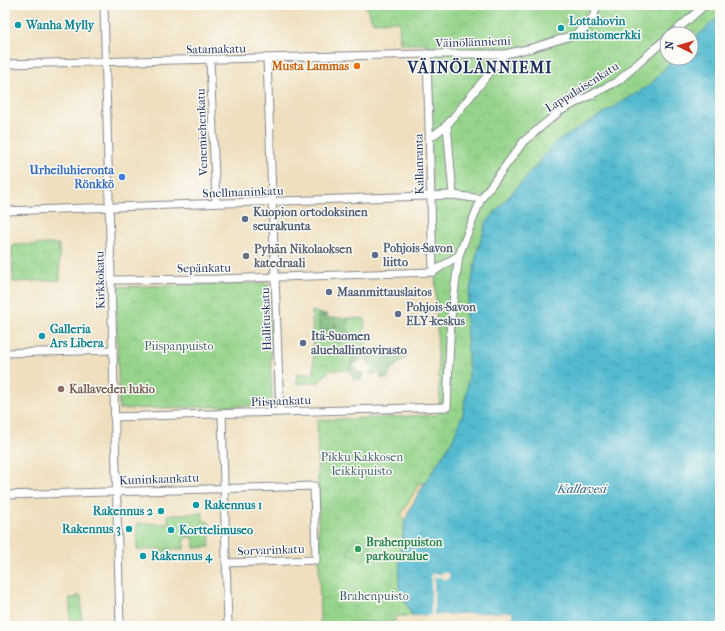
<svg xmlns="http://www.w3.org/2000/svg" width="725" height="631" font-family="'IM FELL French Canon',serif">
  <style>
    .grass { fill: url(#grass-dots); stroke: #588274 }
    .forest { fill: url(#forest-firs); stroke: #4a726a }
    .sand { fill: url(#sand-dots); stroke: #84847e }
    .park { fill: url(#park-crowns); stroke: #588274 }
    .pitch { fill: #95d48a; stroke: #588274 }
    .water { fill: url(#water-ripples); stroke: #367496 }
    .pier { fill: #efdfbf }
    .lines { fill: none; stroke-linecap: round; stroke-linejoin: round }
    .street-casing { stroke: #85878e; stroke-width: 9 }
    .street { stroke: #fff; stroke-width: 7 }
    .culture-dot { fill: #0f9aa8; stroke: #fdfcf7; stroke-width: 1.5 }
    .food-dot { fill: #e8710a; stroke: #fdfcf7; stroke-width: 1.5 }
    .shop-dot { fill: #3f7fe0; stroke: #fdfcf7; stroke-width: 1.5 }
    .service-dot { fill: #5c6f8a; stroke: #fdfcf7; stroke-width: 1.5 }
    .worship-dot { fill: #6b7280; stroke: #fdfcf7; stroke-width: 1.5 }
    .education-dot { fill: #8d6e63; stroke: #fdfcf7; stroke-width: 1.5 }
    .leisure-dot { fill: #2e9e5b; stroke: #fdfcf7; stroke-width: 1.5 }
    .labels { text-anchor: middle; stroke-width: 3; stroke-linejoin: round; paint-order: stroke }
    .culture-label { font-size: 12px; font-weight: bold; fill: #0d838f; stroke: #fdfcf7; text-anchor: start }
    .street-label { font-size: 12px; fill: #1b2f5e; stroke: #fdfcf7 }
    .food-label { font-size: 12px; font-weight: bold; fill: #c56008; stroke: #fdfcf7; text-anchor: end }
    .shop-label { font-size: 12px; font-weight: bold; fill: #366cbe; stroke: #fdfcf7; text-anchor: end }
    .service-label { font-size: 12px; font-weight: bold; fill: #4e5e75; stroke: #fdfcf7; text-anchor: start }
    .worship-label { font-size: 12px; font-weight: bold; fill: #5b616d; stroke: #fdfcf7; text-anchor: start }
    .park-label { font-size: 12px; fill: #40616b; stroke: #fdfcf7 }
    .education-label { font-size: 12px; font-weight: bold; fill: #785e54; stroke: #fdfcf7; text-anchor: start }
    .leisure-label { font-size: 12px; font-weight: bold; fill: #27864d; stroke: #fdfcf7; text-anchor: start }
    .water-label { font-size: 13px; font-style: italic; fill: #2e6086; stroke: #fdfcf7 }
    .district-label { font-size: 16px; font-weight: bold; letter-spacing: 1px; fill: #1b2f5e; stroke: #fdfcf7 }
  </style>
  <defs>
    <pattern id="grass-dots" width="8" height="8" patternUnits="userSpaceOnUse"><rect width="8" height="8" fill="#95d48a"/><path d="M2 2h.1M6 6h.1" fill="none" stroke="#80b67a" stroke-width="1.8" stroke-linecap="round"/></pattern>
    <pattern id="forest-firs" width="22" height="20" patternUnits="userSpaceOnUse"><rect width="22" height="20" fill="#78b676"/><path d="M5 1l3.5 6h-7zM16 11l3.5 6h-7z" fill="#629464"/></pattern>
    <pattern id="sand-dots" width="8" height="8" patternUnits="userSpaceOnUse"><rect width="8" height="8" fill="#eeda9e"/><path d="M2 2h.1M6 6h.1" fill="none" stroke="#ccbb8a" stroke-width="1.8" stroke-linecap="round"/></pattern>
    <pattern id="park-crowns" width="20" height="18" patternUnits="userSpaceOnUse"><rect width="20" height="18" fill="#95d48a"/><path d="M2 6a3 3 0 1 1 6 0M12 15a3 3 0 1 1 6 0" fill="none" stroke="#80b67a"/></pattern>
    <pattern id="water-ripples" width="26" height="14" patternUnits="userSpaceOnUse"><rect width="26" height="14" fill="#52bacf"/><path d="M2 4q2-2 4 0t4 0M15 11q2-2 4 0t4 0" fill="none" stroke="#4398ab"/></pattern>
  </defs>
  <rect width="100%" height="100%" fill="#fdfcf7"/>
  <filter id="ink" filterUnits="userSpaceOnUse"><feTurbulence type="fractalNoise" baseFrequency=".025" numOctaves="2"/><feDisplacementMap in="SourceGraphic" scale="8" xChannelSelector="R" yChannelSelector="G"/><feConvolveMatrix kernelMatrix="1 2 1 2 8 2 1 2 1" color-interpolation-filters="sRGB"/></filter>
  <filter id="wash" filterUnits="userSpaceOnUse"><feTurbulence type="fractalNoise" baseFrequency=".012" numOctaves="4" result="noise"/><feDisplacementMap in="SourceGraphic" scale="16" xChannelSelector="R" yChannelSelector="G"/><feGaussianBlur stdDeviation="0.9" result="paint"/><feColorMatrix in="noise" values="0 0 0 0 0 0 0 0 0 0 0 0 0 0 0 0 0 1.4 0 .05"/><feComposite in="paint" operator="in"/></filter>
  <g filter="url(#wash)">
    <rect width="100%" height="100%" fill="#efdfbf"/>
    <!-- grass -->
    <path class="grass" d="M203 513V521L209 522 210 547 194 548 193 537 184 538V549H166V557H162L161 549 137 550V523L168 524V515Z"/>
    <!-- forest -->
    <g class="forest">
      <path d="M318 313 326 314 327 318H349C349 328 349 339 337 343L333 332 319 330Z"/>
      <path d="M386 348 390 352V356L393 357 401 353 407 354 406 358 392 369 387 378 381 379 380 373 368 374 372 371 373 367 365 359 364 356H362L361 360 353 365C355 371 357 373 363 373L361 380H354L349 370 352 358C363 351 374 349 386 348Z"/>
    </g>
    <!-- sand -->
    <path class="sand" d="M419 482 425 483 409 511 405 522 401 515Z"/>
    <!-- park -->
    <g class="park">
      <path d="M365 5H720V15L691 42V34H667V58H674L650 85 556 142 486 223 477 253 466 314 469 376 463 414 452 441 425 483H419L401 515 405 522 400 556 399 586 412 616H395V622L320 623 317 420 436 415 440 412 427 44H400L399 21 373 22Z"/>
      <path d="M59 244 60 280 13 282 12 245Z"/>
      <path d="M269 283 272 405 119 409 116 287Z"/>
      <path d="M312 311 318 313 319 330 333 332 337 343C343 341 346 336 349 331L346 326 349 321V318L365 319V322L363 334 367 347 363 352 352 358 349 370H330L319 382 297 384V374H314Z"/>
      <path d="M77 596H81L82 626H70V598H77Z"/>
    </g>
    <!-- pitch -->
    <path class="pitch" d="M354 537 370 544 363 560 347 553Z"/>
    <!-- water -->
    <path class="water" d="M720 15V626H512L511 612 412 616 399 586 400 556 405 522 409 511 420 491 452 441 463 414 469 376 466 314 477 253 486 223 556 142 650 85 674 58H691V42Z"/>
    <!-- pier -->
    <path class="pier" d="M443 573H449V579H442V577H434V615L512 612V626H510V615L410 617 409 616 431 615V574H442Z"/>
  </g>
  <g filter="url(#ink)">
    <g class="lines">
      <defs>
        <g id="street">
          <path d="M104 5 120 626"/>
          <path d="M672 34 705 5"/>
          <path d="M427 54 433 272"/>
          <path d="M267 59 280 412"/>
          <path d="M210 60 216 203"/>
          <path d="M5 64 427 54H505L532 48 574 35 585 28 594 15 597 5"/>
          <path d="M447 125 453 195"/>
          <path d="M430 138 447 125 505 54"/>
          <path d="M5 211 453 195 481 199"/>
          <path d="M111 280 219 279 433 272 459 255"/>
          <path d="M5 353 113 350"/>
          <path d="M222 414 228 626"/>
          <path d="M114 417 447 407 451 317 459 255 481 199 524 141 560 111 618 81 667 38"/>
          <path d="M5 495 314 486 316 560 226 563"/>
        </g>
      </defs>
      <!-- street casing -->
      <use href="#street" class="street-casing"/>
      <!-- street -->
      <use href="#street" class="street"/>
    </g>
  </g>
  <!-- markers -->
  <g class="culture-dot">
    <circle cx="18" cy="25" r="4"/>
    <circle cx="561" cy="28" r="4"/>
    <circle cx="42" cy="336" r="4"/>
    <circle cx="196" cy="505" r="4"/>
    <circle cx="161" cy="511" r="4"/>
    <circle cx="129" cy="529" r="4"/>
    <circle cx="171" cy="530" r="4"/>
    <circle cx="143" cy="556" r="4"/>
  </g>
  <circle class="food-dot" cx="357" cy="66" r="4"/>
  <circle class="shop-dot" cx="122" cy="177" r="4"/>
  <g class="service-dot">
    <circle cx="245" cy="219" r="4"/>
    <circle cx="375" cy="255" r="4"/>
    <circle cx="329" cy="292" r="4"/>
    <circle cx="398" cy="314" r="4"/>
    <circle cx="303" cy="343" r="4"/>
  </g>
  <circle class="worship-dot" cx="246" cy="256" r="4"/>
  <circle class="education-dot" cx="61" cy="389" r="4"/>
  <circle class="leisure-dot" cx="358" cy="549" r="4"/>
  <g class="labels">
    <!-- culture labels -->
    <g class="culture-label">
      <text x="569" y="25">Lottahovin<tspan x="569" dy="14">muistomerkki</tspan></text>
      <text x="26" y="29">Wanha Mylly</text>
      <text x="50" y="333">Galleria<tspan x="50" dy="14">Ars Libera</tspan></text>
      <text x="204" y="509">Rakennus 1</text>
      <text x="153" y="515" text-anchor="end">Rakennus 2</text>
      <text x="121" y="533" text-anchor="end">Rakennus 3</text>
      <text x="179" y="534">Korttelimuseo</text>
      <text x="151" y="560">Rakennus 4</text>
    </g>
    <!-- street labels -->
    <g class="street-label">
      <text transform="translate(473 42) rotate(-2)" y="4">Väinölänniemi</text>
      <text transform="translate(216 49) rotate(-1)" y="4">Satamakatu</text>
      <text transform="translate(582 87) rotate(-32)" y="4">Lappalaisenkatu</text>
      <text transform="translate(202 132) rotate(-92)" y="4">Venemiehenkatu</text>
      <text transform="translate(419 164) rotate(-91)" y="4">Kallanranta</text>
      <text transform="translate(243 192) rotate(-2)" y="4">Snellmaninkatu</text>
      <text transform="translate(204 268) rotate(-1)" y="4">Sepänkatu</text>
      <text transform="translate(100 280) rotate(-91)" y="4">Kirkkokatu</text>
      <text transform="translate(266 319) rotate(-92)" y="4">Hallituskatu</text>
      <text transform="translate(281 401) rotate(-2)" y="4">Piispankatu</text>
      <text transform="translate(159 479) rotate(-2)" y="4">Kuninkaankatu</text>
      <text transform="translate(271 550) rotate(-2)" y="4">Sorvarinkatu</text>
    </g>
    <!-- food labels -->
    <g class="food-label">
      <text x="349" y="70">Musta Lammas</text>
    </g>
    <!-- shop labels -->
    <g class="shop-label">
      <text x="114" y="174">Urheiluhieronta<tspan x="114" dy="14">Rönkkö</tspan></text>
    </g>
    <!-- service labels -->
    <g class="service-label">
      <text x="253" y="216">Kuopion ortodoksinen<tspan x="253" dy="14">seurakunta</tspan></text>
      <text x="383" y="252">Pohjois-Savon<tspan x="383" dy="14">liitto</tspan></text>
      <text x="337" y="296">Maanmittauslaitos</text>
      <text x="406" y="311">Pohjois-Savon<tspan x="406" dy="14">ELY-keskus</tspan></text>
      <text x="311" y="340">Itä-Suomen<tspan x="311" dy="14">aluehallintovirasto</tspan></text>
    </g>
    <!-- worship labels -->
    <g class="worship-label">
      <text x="254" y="253">Pyhän Nikolaoksen<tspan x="254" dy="14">katedraali</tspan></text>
    </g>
    <!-- park labels -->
    <g class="park-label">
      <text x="179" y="350">Piispanpuisto</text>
      <text x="362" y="461">Pikku Kakkosen<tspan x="362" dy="14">leikkipuisto</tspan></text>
      <text x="374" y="600">Brahenpuisto</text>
    </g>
    <!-- education labels -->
    <g class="education-label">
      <text x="69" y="393">Kallaveden lukio</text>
    </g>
    <!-- leisure labels -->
    <g class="leisure-label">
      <text x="366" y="546">Brahenpuiston<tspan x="366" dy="14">parkouralue</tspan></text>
    </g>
    <!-- water labels -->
    <g class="water-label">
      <text x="582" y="493">Kallavesi</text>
    </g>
    <!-- district labels -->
    <g class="district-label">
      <text x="480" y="73">VÄINÖLÄNNIEMI</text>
    </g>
  </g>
  <!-- margin -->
  <rect width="725" height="631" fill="none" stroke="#fdfcf7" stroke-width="20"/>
  <!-- north arrow -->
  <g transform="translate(679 46) rotate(275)"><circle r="19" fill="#fdfcf7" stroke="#a3aaba"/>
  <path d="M0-3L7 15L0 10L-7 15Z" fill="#c8321e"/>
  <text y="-6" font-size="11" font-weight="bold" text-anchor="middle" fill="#1b2f5e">N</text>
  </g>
</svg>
